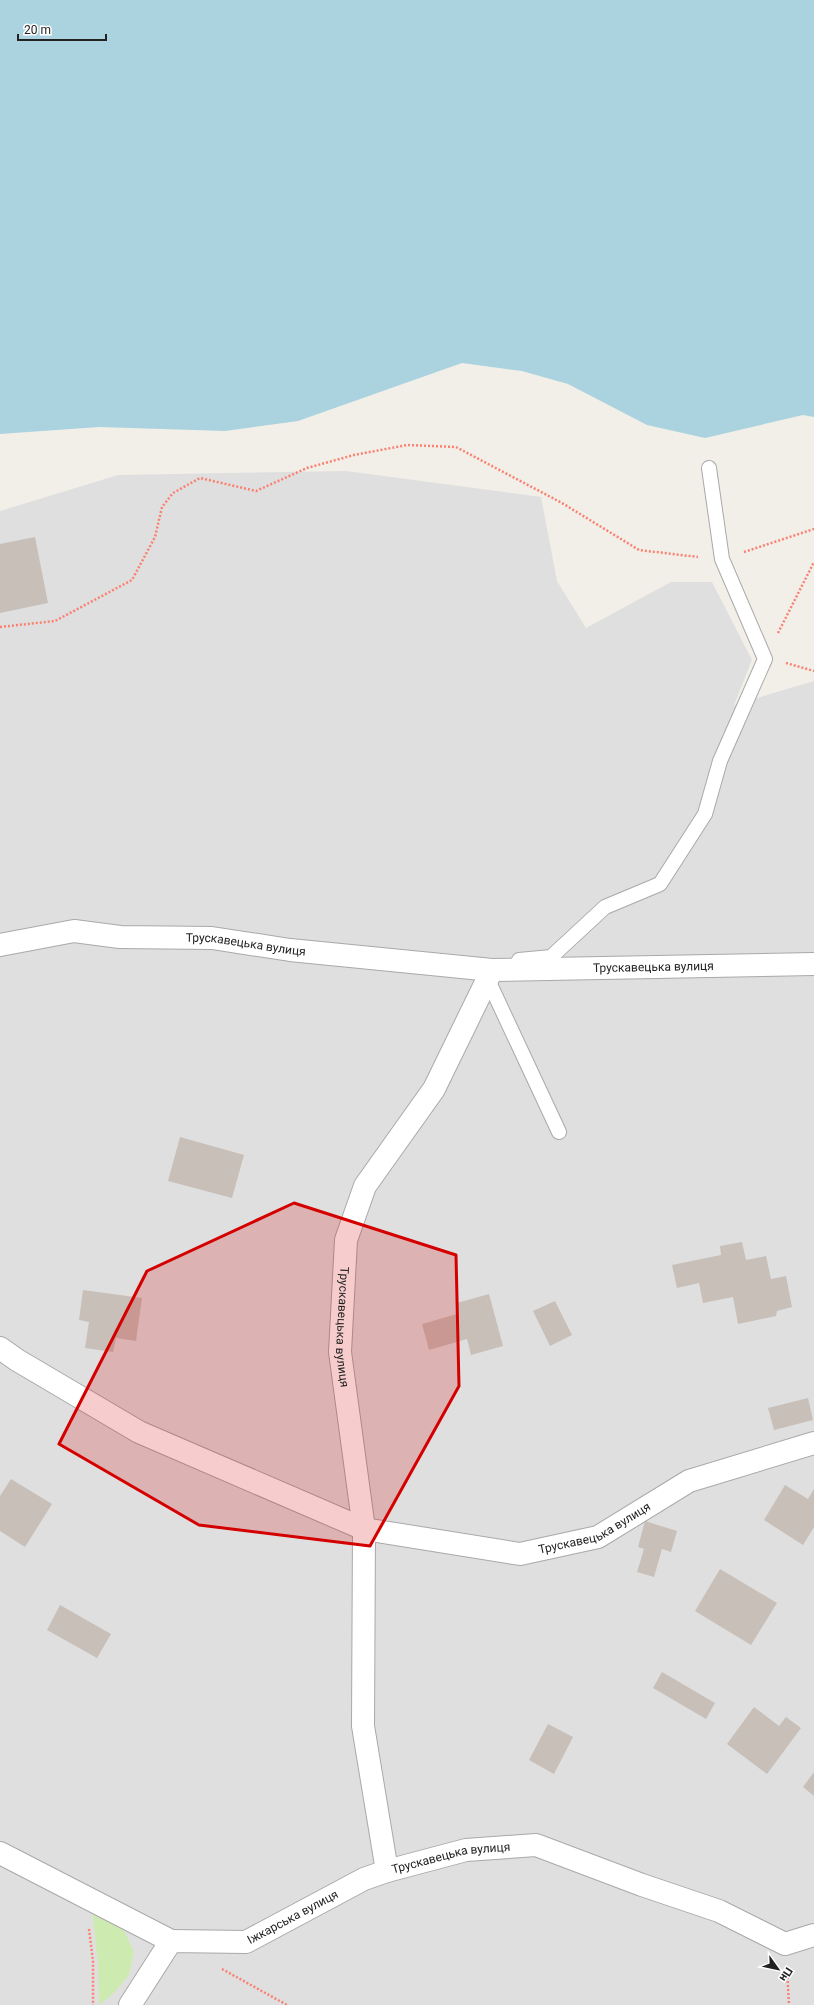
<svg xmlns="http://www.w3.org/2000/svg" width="814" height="2005" font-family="Roboto,sans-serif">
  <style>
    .residential { fill: #e0dfdf }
    .grass { fill: #cdebb0 }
    .water { fill: #aad3df }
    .building { fill: #c7bfb8 }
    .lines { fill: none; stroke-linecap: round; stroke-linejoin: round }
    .lane-casing { stroke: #a9a9a9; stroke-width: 16 }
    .street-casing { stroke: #a9a9a9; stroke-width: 24 }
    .path { stroke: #fa8072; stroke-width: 2.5; stroke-dasharray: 2 2; stroke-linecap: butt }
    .lane { stroke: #fff; stroke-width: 14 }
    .street { stroke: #fff; stroke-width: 22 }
    .marked { fill: #d40000; fill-opacity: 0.2; stroke: #d40000; stroke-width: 3; stroke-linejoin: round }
    .labels { text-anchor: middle; stroke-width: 3; stroke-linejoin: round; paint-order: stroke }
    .street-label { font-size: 12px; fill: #222; stroke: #fff }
  </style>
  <rect width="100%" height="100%" fill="#f2efe9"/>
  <!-- residential -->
  <path class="residential" d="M346 471 541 497 557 581 586 628 671 582H712L752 660 734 705 814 681V2005H0V511L118 475Z"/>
  <!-- grass -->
  <path class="grass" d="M92 1910 123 1928 134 1952 129 1975 114 1993 99 2005 98 1963Z"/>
  <!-- water -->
  <path class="water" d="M0 0H814V417L803 415 705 438 647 425 568 384 522 371 462 363 298 421 225 431 99 427 0 434Z"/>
  <!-- building -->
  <g class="building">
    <path d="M35 537 48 603 0 613V544Z"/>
    <path d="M180 1137 244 1155 232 1198 168 1181Z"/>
    <path d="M742 1242 746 1260 766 1256 771 1279 786 1276 792 1307 777 1311 776 1316 738 1324 733 1297 703 1303 699 1283 677 1288 672 1265 721 1255 720 1246Z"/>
    <path d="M83 1290 142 1298 136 1341 116 1338 113 1352 85 1348 89 1322 79 1320Z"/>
    <path d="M489 1294 503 1346 471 1355 467 1339 429 1350 422 1324 457 1314V1303Z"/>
    <path d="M555 1301 572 1335 550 1346 533 1311Z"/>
    <path d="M808 1398 813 1420 774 1430 768 1408Z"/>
    <path d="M11 1479 52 1504 25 1547 0 1531V1496Z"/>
    <path d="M785 1485 808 1499 814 1489V1527L803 1545 764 1520Z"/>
    <path d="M645 1521 677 1531 671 1552 662 1549 654 1577 637 1572 644 1549 638 1547Z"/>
    <path d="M720 1569 777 1603 751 1645 695 1611Z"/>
    <path d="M60 1605 111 1634 97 1658 47 1630Z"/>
    <path d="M662 1672 715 1703 706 1719 653 1688Z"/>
    <path d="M754 1707 779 1726 786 1717 801 1728 767 1774 727 1744Z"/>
    <path d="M548 1724 573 1737 554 1774 529 1760Z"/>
    <path d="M814 1772V1796L803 1787Z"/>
  </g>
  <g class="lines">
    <defs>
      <g id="lane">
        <path d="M519 960 551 957 605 907 660 884 705 814 720 761 765 659 722 559 709 468"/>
        <path d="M488 980 559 1132"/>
      </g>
      <g id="street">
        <path id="s1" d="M0 945 74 931 120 937 212 938 290 950 492 970 814 964"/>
        <path id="s2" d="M492 970 434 1089 365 1186 346 1240 340 1352 364 1529 363 1726 387 1871 466 1850 536 1845 642 1885 719 1911 785 1944 814 1935"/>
        <path id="s3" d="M0 1348 17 1360 139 1432 364 1529 520 1554 598 1537 689 1481 814 1443"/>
        <path d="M0 1853 171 1941"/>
        <path id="s4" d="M130 2005 171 1941 246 1942 364 1879 387 1871"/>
      </g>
    </defs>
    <!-- lane casing -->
    <use href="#lane" class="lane-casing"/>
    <!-- street casing -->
    <use href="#street" class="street-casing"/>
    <!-- path -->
    <g class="path">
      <path d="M744 552 814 529"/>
      <path d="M0 627 55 621 132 580 155 537 162 507 173 493 200 478 256 491 307 468 354 455 407 445 456 447 562 503 639 550 698 557"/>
      <path d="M778 633 814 562"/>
      <path d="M786 663 814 671"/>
      <path d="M89 1929 93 1961V2005"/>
      <path d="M222 1969 287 2005"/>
      <path d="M787 1969 789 2005"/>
    </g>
    <!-- lane -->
    <use href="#lane" class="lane"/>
    <!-- street -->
    <use href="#street" class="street"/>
  </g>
  <!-- marked area -->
  <path class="marked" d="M294 1203 456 1255 459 1386 370 1546 199 1525 59 1444 147 1271Z"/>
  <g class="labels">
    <!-- street labels -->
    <g class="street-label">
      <text dy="4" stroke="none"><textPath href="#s1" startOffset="248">Трускавецька вулиця</textPath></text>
      <text dy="4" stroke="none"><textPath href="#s1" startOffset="657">Трускавецька вулиця</textPath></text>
      <text dy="4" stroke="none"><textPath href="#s2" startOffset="396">Трускавецька вулиця</textPath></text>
      <text dy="4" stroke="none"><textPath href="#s3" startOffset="645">Трускавецька вулиця</textPath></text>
      <text dy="4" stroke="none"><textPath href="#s2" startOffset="1009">Трускавецька вулиця</textPath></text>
      <text dy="4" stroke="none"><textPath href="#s4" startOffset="204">Іжкарська вулиця</textPath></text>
    </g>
  </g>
  <!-- north arrow -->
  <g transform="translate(778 1969) rotate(123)" stroke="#ffffff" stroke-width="3" paint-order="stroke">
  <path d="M0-3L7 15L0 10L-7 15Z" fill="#222222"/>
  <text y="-6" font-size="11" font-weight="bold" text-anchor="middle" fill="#222222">Пн</text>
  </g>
  <!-- scale -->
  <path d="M18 34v6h88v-6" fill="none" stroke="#222222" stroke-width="2"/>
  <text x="24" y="34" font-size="12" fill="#222222" stroke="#ffffff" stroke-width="3" paint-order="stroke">20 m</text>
</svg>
